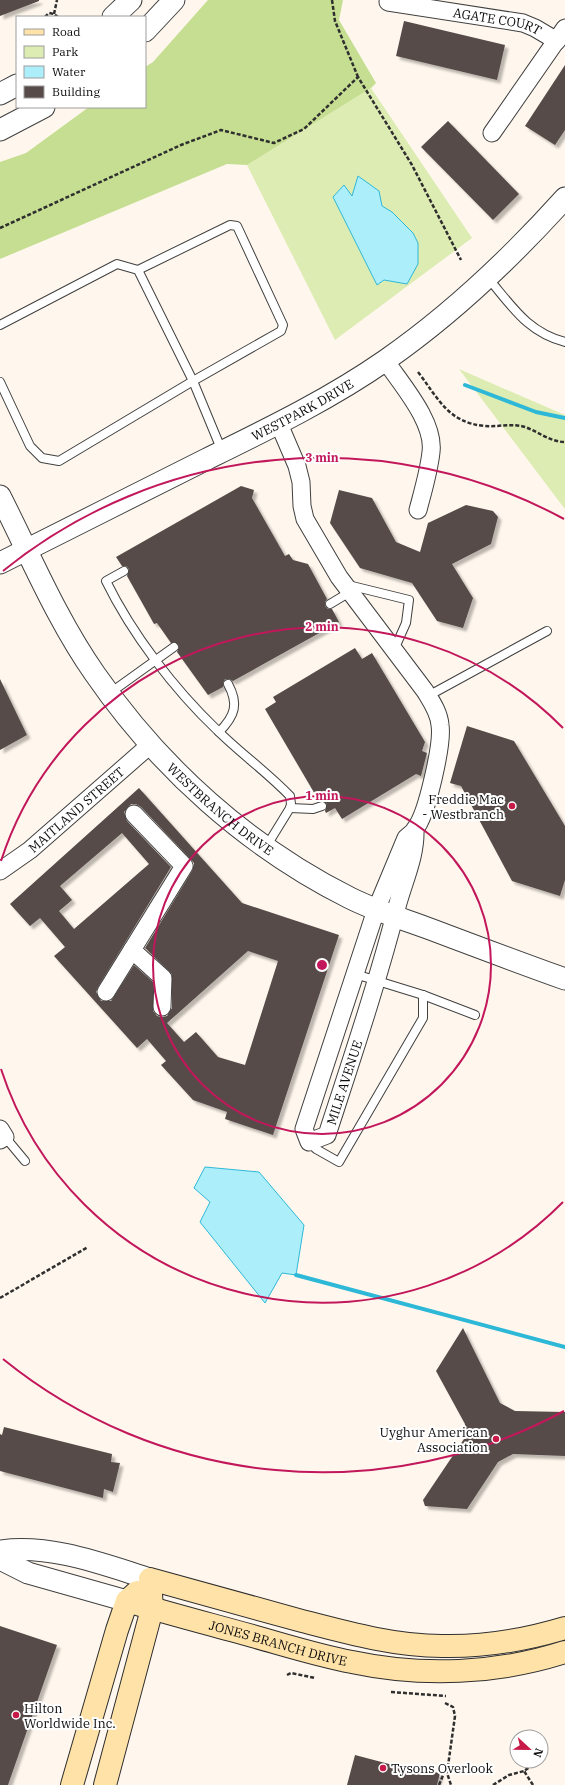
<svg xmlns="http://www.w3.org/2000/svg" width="565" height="1785" font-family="'IBM Plex Serif',serif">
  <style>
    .green { fill: #ddecb3 }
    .forest { fill: #c5de91 }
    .water { fill: #adeefb; stroke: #2eb8d7 }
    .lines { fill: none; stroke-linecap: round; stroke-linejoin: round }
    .stream { stroke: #2eb8d7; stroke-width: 4 }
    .building { fill: #564b48; fill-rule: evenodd; filter: url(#shadow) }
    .service-casing { stroke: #404040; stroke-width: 10 }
    .minor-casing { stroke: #404040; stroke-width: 19 }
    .tertiary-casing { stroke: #404040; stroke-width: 23 }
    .secondary-casing { stroke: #2f2f2f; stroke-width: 24 }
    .path { stroke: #2f2f2f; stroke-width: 2.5; stroke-dasharray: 4 2; stroke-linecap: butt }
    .service { stroke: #fff; stroke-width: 8 }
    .minor { stroke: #fff; stroke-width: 17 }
    .tertiary { stroke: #fff; stroke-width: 21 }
    .secondary { stroke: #ffe2a8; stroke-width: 22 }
    .ring { fill: none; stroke: #c2185b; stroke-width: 2 }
    .poi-dot { fill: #c71a48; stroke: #fff; stroke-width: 1.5 }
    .labels { text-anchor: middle; stroke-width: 4; stroke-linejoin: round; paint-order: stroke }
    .street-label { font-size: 13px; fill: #0d0d0d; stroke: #fff }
    .poi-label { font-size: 13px; fill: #0d0d0d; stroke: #fff; text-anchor: end }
    .centre { fill: #c2185b; stroke: #fff; stroke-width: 2 }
    .ring-label { font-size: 12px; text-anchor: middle; font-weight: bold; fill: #c2185b; stroke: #fff; stroke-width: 4; stroke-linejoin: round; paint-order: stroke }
  </style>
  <defs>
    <filter id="shadow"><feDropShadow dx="3.5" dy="3.5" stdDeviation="1" flood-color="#0004"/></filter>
  </defs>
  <rect width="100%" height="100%" fill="#fff7ed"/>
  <!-- green -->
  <g class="green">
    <path d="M371 88 472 238 335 340 247 165Z"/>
    <path d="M459 369 565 415V509L558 500Z"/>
  </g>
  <!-- forest -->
  <path class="forest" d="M208 0H343L339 20 376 83 371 88 247 165 227 164 0 259V162L26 153 89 107H145V67L153 62Z"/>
  <!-- water -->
  <g class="water">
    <path d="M358 176 379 191 382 206 392 212 413 233 418 243V264L407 284 384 280 377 285 333 197 344 185 352 196Z"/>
    <path d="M205 1167 259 1172 304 1225 296 1275 282 1273 265 1303 200 1222 210 1202 194 1188Z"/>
  </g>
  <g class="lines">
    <!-- stream -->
    <g class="stream">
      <path d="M465 385 536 412 565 418"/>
      <path d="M296 1275 565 1347"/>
    </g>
  </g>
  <!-- building -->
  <g class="building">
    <path d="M0 0H39V1L0 16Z"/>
    <path d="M404 21 505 45 497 80 396 56Z"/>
    <path d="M565 65V130L555 145 525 126Z"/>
    <path d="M448 121 519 194 493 220 421 147Z"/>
    <path d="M241 486 254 490 252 498 285 556 289 554 293 560 308 564 327 599 325 602V606L328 609H332L339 622 233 681 229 679H225L223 683V687L208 695 177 652 179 647 178 644 171 643 157 623 154 624 127 576 129 569 126 566H122L116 557Z"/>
    <path d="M339 490 372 498 396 542 420 552 428 523 466 505 493 511 498 517 491 544 452 564 473 598 463 628 437 621 412 583 360 568 330 523Z"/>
    <path d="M355 648 362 659 372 653 425 742 422 751 427 753 421 776 416 774 342 819 335 808 326 813 325 811 327 804 323 801H319L265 709 276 702 273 697Z"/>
    <path d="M0 679 27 735 0 750Z"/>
    <path d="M467 726 514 741 565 826V880L560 896 512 881 461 786 450 783Z"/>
    <path d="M139 788 242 903 339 935 273 1135 225 1119 227 1112 193 1100 161 1065 166 1061 147 1039 137 1048 54 956 65 947 40 918 30 926 10 904ZM131 804H136L141 807 194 863 192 871 145 948 172 974V1008L167 1016 162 1017 157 1016 153 1011V982L134 965 111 1001H101L96 992 98 987 171 867 127 821 124 812ZM122 833 149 864 74 929 59 911 72 900 60 886ZM248 951 278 961 245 1065 218 1057 196 1032 184 1042 167 1023Z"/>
    <path d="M463 1328 500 1403 515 1411 565 1412V1456L513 1454 498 1462 467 1509 425 1506 423 1500 464 1439 465 1424 436 1371Z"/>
    <path d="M4 1427 112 1454 111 1462 120 1463 113 1492 104 1489 103 1498 0 1471V1434L2 1435Z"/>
    <path d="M0 1626 57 1645 8 1785H0Z"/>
    <path d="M355 1755 389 1764 440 1773 437 1785H347Z"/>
  </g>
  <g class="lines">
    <defs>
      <g id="service">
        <path d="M488 278C512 306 527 332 565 342"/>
        <path d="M0 325 117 264 138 270 193 381 222 451"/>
        <path d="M0 382 30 446 42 458 59 461 193 381 281 331 283 325 237 226 230 225 138 270"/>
        <path d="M124 571 106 581C132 634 174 689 217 730 240 753 267 772 290 796L291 804 290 808 313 809 322 806"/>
        <path d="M348 585 409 600 406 623 394 650"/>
        <path d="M330 604 350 592"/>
        <path d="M110 693 174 647"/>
        <path d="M428 696 547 631"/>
        <path d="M219 732C235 716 239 704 228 684"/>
        <path d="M266 847 290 808"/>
        <path d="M355 974 423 995 475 1015"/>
        <path d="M5 1137 25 1161"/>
        <path d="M309 1142 316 1149 339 1162 423 1018V995"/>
      </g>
      <g id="minor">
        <path id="s1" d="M388 2 523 23 535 28 557 41"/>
        <path d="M492 133 565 28"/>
        <path d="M385 360C401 384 435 422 431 452 429 471 423 491 418 510"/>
        <path id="s2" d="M279 424 297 466 301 482 302 506 305 519 339 577 425 691C431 701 439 712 440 725 443 743 427 815 415 829 413 833 409 835 406 838L376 910 304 1129 309 1142 327 1135C352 1058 378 981 398 903 405 878 416 855 415 829"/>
        <path id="s3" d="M0 871 30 850 150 745"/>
        <path d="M132 950 163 978 162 1007"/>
        <path d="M106 992 184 866 134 814"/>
        <path d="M0 1129 5 1137 0 1140"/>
      </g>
      <g id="tertiary">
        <path d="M113 17 131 0"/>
        <path d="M145 31 174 0"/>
        <path d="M0 94 17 85"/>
        <path d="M0 130 44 107"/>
        <path id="s4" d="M0 496C30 555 57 620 95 674 160 768 248 847 350 898 376 911 403 919 430 929 475 946 520 963 565 979"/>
        <path id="s5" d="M0 563C69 528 138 494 207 459 268 429 330 399 386 360 452 314 511 258 565 198"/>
        <path d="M0 1551C51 1544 102 1564 150 1579"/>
        <path d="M0 1559 28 1573 127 1601"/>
      </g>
      <g id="secondary">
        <path d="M150 1579C201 1593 252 1607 302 1621 348 1633 395 1646 442 1646 484 1647 525 1640 565 1628"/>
        <path id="s6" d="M127 1601C170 1614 213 1625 256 1637 288 1646 320 1656 352 1662 422 1677 497 1674 565 1652"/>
        <path d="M72 1785 117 1630 127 1601 137 1592"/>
        <path d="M105 1785 152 1609 151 1594"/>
      </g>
    </defs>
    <!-- service casing -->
    <use href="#service" class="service-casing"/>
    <!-- minor casing -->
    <use href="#minor" class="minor-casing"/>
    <!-- tertiary casing -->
    <use href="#tertiary" class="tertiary-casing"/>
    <!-- secondary casing -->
    <use href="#secondary" class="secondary-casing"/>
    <!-- path -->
    <g class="path">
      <path d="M332 0 335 21 358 77"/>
      <path d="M54 14 57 0"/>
      <path d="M45 17 49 13 54 14 58 17"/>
      <path d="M0 228 181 145 221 130 274 143 304 129 358 77 412 165 461 260"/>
      <path d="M418 372C438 398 448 423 485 426 498 427 512 423 525 427 539 432 550 442 565 442"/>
      <path d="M0 1298 88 1247"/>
      <path d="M287 1675 291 1673 315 1678"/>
      <path d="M391 1692 446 1696"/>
      <path d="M445 1703 453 1707 455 1716 447 1773 451 1785"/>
      <path d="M541 1755V1746"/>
      <path d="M439 1785 446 1768"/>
      <path d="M493 1785 509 1775 524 1771"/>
      <path d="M533 1785 524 1771 538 1761"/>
    </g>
    <!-- service -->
    <use href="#service" class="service"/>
    <!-- minor -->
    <use href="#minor" class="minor"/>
    <!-- tertiary -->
    <use href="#tertiary" class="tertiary"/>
    <!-- secondary -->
    <use href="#secondary" class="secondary"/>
  </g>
  <!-- distance rings -->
  <g class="ring">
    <circle cx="322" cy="965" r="169"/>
    <path d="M563 1202A338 338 0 0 1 1 1069M1 861A338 338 0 0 1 563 728"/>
    <path d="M564 1411A507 507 0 0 1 3 1359M3 571A507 507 0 0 1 564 519"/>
  </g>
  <!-- markers -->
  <g class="poi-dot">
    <circle cx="512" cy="806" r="4"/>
    <circle cx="496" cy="1439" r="4"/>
    <circle cx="16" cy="1715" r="4"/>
    <circle cx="383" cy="1768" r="4"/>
  </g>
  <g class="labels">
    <!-- street labels -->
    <g class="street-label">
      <text dy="5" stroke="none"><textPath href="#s1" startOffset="111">AGATE COURT</textPath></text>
      <text dy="5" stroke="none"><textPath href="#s5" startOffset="339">WESTPARK DRIVE</textPath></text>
      <text dy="5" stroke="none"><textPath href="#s4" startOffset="387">WESTBRANCH DRIVE</textPath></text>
      <text dy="5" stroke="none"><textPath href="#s3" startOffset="98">MAITLAND STREET</textPath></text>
      <text dy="5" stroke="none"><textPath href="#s2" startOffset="865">MILE AVENUE</textPath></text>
      <text dy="5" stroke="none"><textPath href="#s6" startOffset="157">JONES BRANCH DRIVE</textPath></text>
    </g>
    <!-- poi labels -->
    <g class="poi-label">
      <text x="504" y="804">Freddie Mac<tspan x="504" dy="15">- Westbranch</tspan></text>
      <text x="488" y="1437">Uyghur American<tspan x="488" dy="15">Association</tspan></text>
      <text x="24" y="1713" text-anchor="start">Hilton<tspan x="24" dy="15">Worldwide Inc.</tspan></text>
      <text x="391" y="1773" text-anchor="start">Tysons Overlook</text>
    </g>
  </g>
  <circle cx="322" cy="965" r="6" class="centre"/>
  <g class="ring-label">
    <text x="322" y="462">3 min</text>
    <text x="322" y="631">2 min</text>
    <text x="322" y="800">1 min</text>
  </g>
  <!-- legend -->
  <rect x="16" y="16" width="130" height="92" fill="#ffffff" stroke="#9e9e9e"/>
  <rect x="24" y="29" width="20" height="6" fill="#ffe2a8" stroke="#9e9e9e"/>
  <text x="52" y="36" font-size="12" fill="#0d0d0d">Road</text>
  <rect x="24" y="46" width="20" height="12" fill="#ddecb3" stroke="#9e9e9e"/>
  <text x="52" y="56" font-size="12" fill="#0d0d0d">Park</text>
  <rect x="24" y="66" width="20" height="12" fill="#adeefb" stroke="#9e9e9e"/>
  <text x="52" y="76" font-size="12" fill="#0d0d0d">Water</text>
  <rect x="24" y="86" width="20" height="12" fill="#564b48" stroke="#9e9e9e"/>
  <text x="52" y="96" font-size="12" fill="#0d0d0d">Building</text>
  <!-- north arrow -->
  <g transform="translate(529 1749) rotate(112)"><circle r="19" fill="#ffffff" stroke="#9e9e9e"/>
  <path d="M0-3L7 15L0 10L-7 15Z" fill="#c71a48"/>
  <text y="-6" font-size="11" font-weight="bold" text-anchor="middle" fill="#0d0d0d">N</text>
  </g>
</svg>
